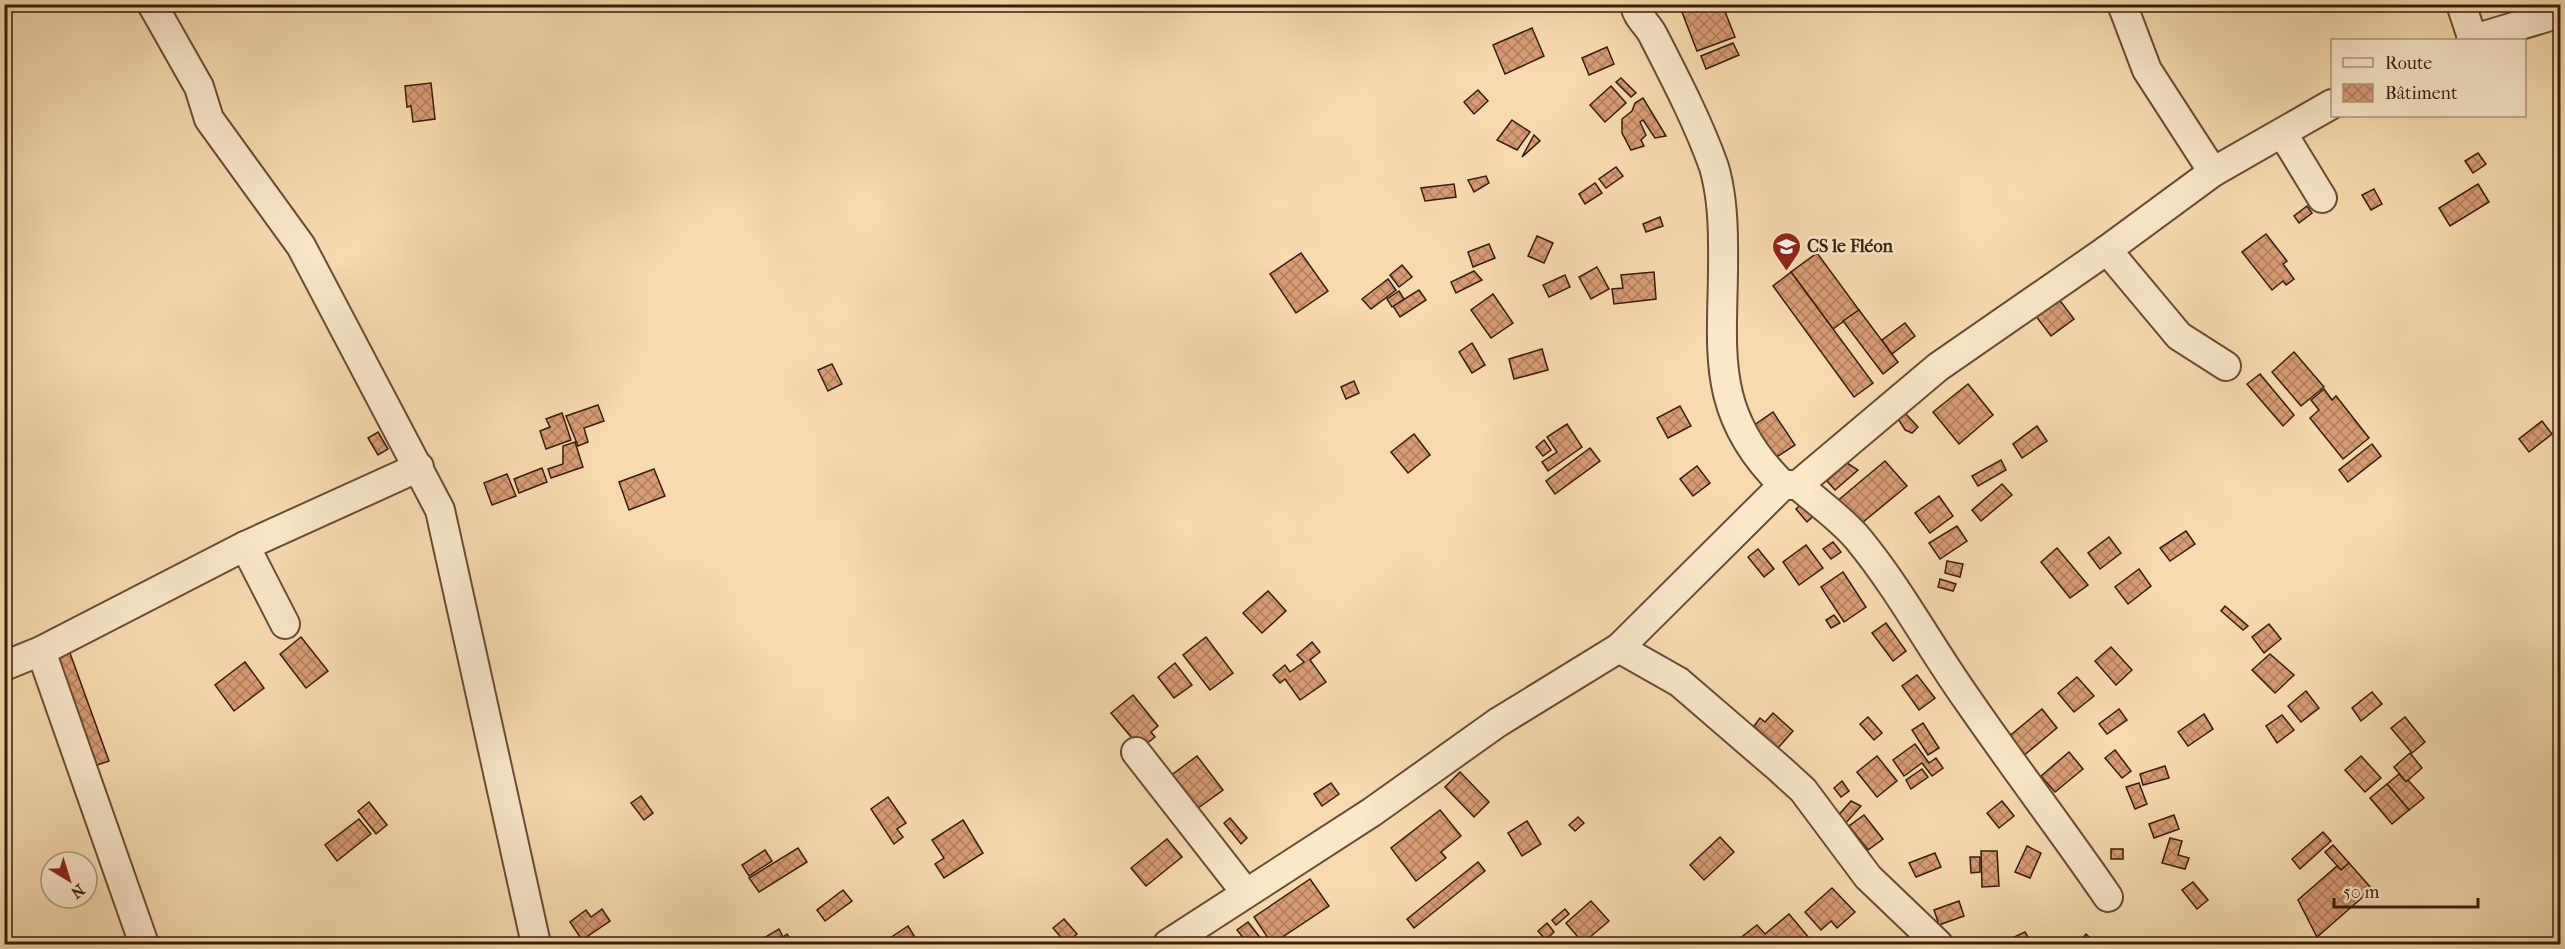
<svg xmlns="http://www.w3.org/2000/svg" width="2565" height="949" font-family="'IM FELL French Canon',serif">
  <style>
    .building { fill: url(#building-cross-hatch); stroke: #3a1c0d; stroke-width: 1.5 }
    .lines { fill: none; stroke-linecap: round; stroke-linejoin: round }
    .minor-casing { stroke: #694c36; stroke-width: 32 }
    .minor { stroke: #fae8cb; stroke-width: 28 }
    .labels { text-anchor: middle; stroke-width: 5; stroke-linejoin: round; paint-order: stroke }
    .poi-label { font-size: 18px; font-weight: bold; fill: #3a1c0d; stroke: #fae8cb; text-anchor: start }
  </style>
  <defs>
    <pattern id="building-cross-hatch" width="8" height="8" patternUnits="userSpaceOnUse" patternTransform="scale(1.5)"><rect width="8" height="8" fill="#d79c75"/><path d="M0 0l8 8M0 8l8-8" fill="none" stroke="#af7e5e"/></pattern>
  </defs>
  <rect width="100%" height="100%" fill="#f7dbaf"/>
  <filter id="stains"><feTurbulence type="fractalNoise" baseFrequency=".00333" numOctaves="4"/><feColorMatrix values="0 0 0 0 .2 0 0 0 0 .09 0 0 0 0 .02 0 0 0 .5 -.17"/></filter>
  <radialGradient id="worn" r=".72"><stop offset=".6" stop-color="#630" stop-opacity="0"/><stop offset="1" stop-color="#630" stop-opacity=".3"/></radialGradient>
  <!-- building -->
  <g class="building">
    <path d="M1670 4H1722L1735 37 1697 51 1680 7 1673 10Z"/>
    <path d="M1532 28 1544 56 1505 74 1493 45Z"/>
    <path d="M1733 43 1739 55 1706 69 1701 56Z"/>
    <path d="M1607 47 1614 64 1589 75 1582 58Z"/>
    <path d="M1621 78 1636 93 1631 97 1616 82Z"/>
    <path d="M431 83 435 119 413 122 411 106 407 107 405 86Z"/>
    <path d="M1611 86 1626 103 1605 122 1590 105Z"/>
    <path d="M1478 90 1488 101 1474 114 1464 102Z"/>
    <path d="M1643 98 1666 136 1655 138 1643 120 1640 122 1646 135 1641 140 1644 146 1631 150 1622 133V119L1632 111 1635 103Z"/>
    <path d="M1512 120 1530 132 1517 150 1497 140Z"/>
    <path d="M1534 135 1540 141 1522 157Z"/>
    <path d="M2478 153 2486 164 2473 173 2465 161Z"/>
    <path d="M1616 167 1623 176 1606 188 1599 179Z"/>
    <path d="M1486 176 1489 183 1474 192 1468 180Z"/>
    <path d="M1595 183 1602 193 1585 204 1579 194Z"/>
    <path d="M1454 184 1456 197 1425 201 1421 188Z"/>
    <path d="M2478 184 2489 202 2450 226 2439 208Z"/>
    <path d="M2374 189 2382 204 2371 210 2362 195Z"/>
    <path d="M2307 206 2312 213 2299 223 2294 216Z"/>
    <path d="M1660 217 1663 226 1646 232 1643 224Z"/>
    <path d="M2266 234 2287 261 2283 264 2294 279 2286 285 2283 281 2272 290 2242 252Z"/>
    <path d="M1537 236 1553 243 1544 263 1528 256Z"/>
    <path d="M1489 244 1495 258 1473 267 1468 252Z"/>
    <path d="M1301 253 1328 291 1296 313 1270 274Z"/>
    <path d="M1817 253 1859 310 1833 329 1791 272Z"/>
    <path d="M1402 265 1412 277 1399 287 1390 275Z"/>
    <path d="M1597 267 1609 289 1591 299 1579 277Z"/>
    <path d="M1474 271 1482 280 1456 293 1451 282Z"/>
    <path d="M1654 272 1656 299 1614 304 1612 289 1623 288 1621 275Z"/>
    <path d="M1791 272 1873 383 1854 397 1773 286Z"/>
    <path d="M1565 275 1570 287 1549 297 1543 285Z"/>
    <path d="M1388 279 1396 290 1371 309 1362 299Z"/>
    <path d="M1419 290 1426 300 1400 317 1393 306Z"/>
    <path d="M1399 291 1404 299 1392 307 1387 299Z"/>
    <path d="M1493 294 1513 323 1491 338 1471 310Z"/>
    <path d="M2058 298 2074 319 2051 336 2035 315Z"/>
    <path d="M1859 310 1898 362 1883 374 1843 321Z"/>
    <path d="M1905 323 1915 336 1892 354 1882 340Z"/>
    <path d="M1472 343 1485 365 1472 373 1459 352Z"/>
    <path d="M1542 349 1548 370 1514 379 1509 359Z"/>
    <path d="M2294 352 2324 387 2301 406 2272 372Z"/>
    <path d="M832 364 842 384 828 391 818 370Z"/>
    <path d="M2260 374 2294 415 2283 426 2247 384Z"/>
    <path d="M1354 381 1359 393 1346 399 1341 387Z"/>
    <path d="M1968 384 1993 415 1959 444 1933 412Z"/>
    <path d="M2324 389 2332 400 2336 396 2369 438 2343 459 2310 418 2319 410 2311 400Z"/>
    <path d="M598 405 604 421 584 428 588 442 578 446 566 416Z"/>
    <path d="M1680 406 1691 426 1668 438 1657 418Z"/>
    <path d="M1903 411 1918 427 1912 433 1905 430 1897 417Z"/>
    <path d="M1773 412 1795 445 1775 458 1753 426Z"/>
    <path d="M562 413 571 440 546 449 540 431 550 427 546 419Z"/>
    <path d="M2542 421 2552 434 2529 452 2519 439Z"/>
    <path d="M1567 424 1582 447 1548 471 1542 462 1557 452 1547 437Z"/>
    <path d="M2037 426 2047 441 2022 458 2013 444Z"/>
    <path d="M378 432 388 449 378 455 368 438Z"/>
    <path d="M1414 434 1430 455 1408 473 1391 452Z"/>
    <path d="M1544 440 1551 450 1543 456 1536 447Z"/>
    <path d="M575 442 583 467 551 478 548 469 563 464V446Z"/>
    <path d="M2372 444 2381 456 2348 482 2339 470Z"/>
    <path d="M1590 448 1600 461 1555 494 1546 481Z"/>
    <path d="M2001 460 2006 470 1978 486 1972 476Z"/>
    <path d="M1885 461 1907 486 1857 527 1836 502Z"/>
    <path d="M1847 463 1858 470 1835 490 1827 481Z"/>
    <path d="M1697 466 1710 483 1693 496 1680 479Z"/>
    <path d="M542 468 547 482 519 493 514 479Z"/>
    <path d="M654 469 665 496 629 510 619 482Z"/>
    <path d="M507 474 516 496 492 505 484 483Z"/>
    <path d="M2002 484 2012 495 1981 521 1972 510Z"/>
    <path d="M1939 496 1953 516 1930 533 1915 513Z"/>
    <path d="M1808 498 1819 511 1807 522 1796 509Z"/>
    <path d="M1957 526 1967 541 1940 559 1929 543Z"/>
    <path d="M2186 531 2195 544 2170 561 2160 548Z"/>
    <path d="M2109 537 2121 553 2100 569 2088 553Z"/>
    <path d="M1833 542 1841 552 1831 559 1823 549Z"/>
    <path d="M1806 545 1823 568 1799 585 1783 562Z"/>
    <path d="M2057 548 2088 585 2070 598 2041 562Z"/>
    <path d="M1758 549 1774 569 1764 577 1748 557Z"/>
    <path d="M1947 561 1963 564 1960 577 1945 573Z"/>
    <path d="M2139 569 2151 586 2128 604 2115 587Z"/>
    <path d="M1843 572 1866 607 1844 622 1821 587Z"/>
    <path d="M1940 579 1956 584 1953 591 1938 587Z"/>
    <path d="M1268 591 1286 611 1262 633 1243 613Z"/>
    <path d="M2225 606 2248 626 2243 630 2221 611Z"/>
    <path d="M1834 615 1840 623 1831 628 1826 620Z"/>
    <path d="M1886 623 1906 651 1893 661 1872 633Z"/>
    <path d="M2269 624 2281 639 2264 653 2252 637Z"/>
    <path d="M301 637 328 671 306 688 280 654Z"/>
    <path d="M1206 637 1233 673 1210 690 1183 655Z"/>
    <path d="M66 642 109 761 88 768 49 649Z"/>
    <path d="M1312 642 1320 652 1310 660 1326 682 1300 700 1285 679 1280 683 1273 675 1285 665 1290 672 1304 662 1297 655Z"/>
    <path d="M2111 647 2132 670 2116 685 2095 661Z"/>
    <path d="M2270 654 2294 675 2275 693 2252 670Z"/>
    <path d="M245 662 264 688 234 711 215 685Z"/>
    <path d="M1175 663 1192 685 1174 698 1158 677Z"/>
    <path d="M1917 675 1935 698 1919 710 1902 686Z"/>
    <path d="M2077 677 2094 696 2074 712 2058 693Z"/>
    <path d="M2306 691 2319 708 2301 722 2288 706Z"/>
    <path d="M2372 692 2382 704 2361 721 2352 708Z"/>
    <path d="M1133 695 1158 726 1151 732 1155 737 1145 745 1137 744 1111 713Z"/>
    <path d="M2042 709 2057 728 2022 757 2007 738Z"/>
    <path d="M2119 709 2127 720 2107 734 2099 724Z"/>
    <path d="M1773 713 1793 731 1778 748 1754 726 1760 718 1765 722Z"/>
    <path d="M2204 714 2213 729 2188 746 2178 732Z"/>
    <path d="M2282 715 2294 730 2277 743 2266 726Z"/>
    <path d="M1868 717 1882 733 1874 740 1860 724Z"/>
    <path d="M2405 717 2425 742 2412 753 2391 728Z"/>
    <path d="M1923 723 1939 748 1928 755 1912 730Z"/>
    <path d="M1915 744 1929 763 1936 758 1943 768 1932 776 1922 763 1904 776 1893 760Z"/>
    <path d="M2115 750 2131 771 2122 778 2105 758Z"/>
    <path d="M2069 752 2083 769 2055 792 2041 776Z"/>
    <path d="M2410 753 2422 768 2406 782 2394 767Z"/>
    <path d="M1197 756 1223 790 1194 811 1169 777Z"/>
    <path d="M1877 756 1897 781 1877 797 1857 772Z"/>
    <path d="M2361 756 2381 778 2365 792 2345 770Z"/>
    <path d="M2165 766 2169 778 2143 785 2140 774Z"/>
    <path d="M1922 769 1928 777 1911 789 1906 780Z"/>
    <path d="M1460 772 1489 802 1474 817 1445 787Z"/>
    <path d="M2399 774 2406 782 2408 780 2424 798 2409 810 2387 784Z"/>
    <path d="M1842 781 1849 791 1841 797 1834 788Z"/>
    <path d="M1331 783 1339 794 1322 806 1314 794Z"/>
    <path d="M2139 783 2147 804 2135 809 2126 787Z"/>
    <path d="M2387 784 2409 810 2392 824 2370 798Z"/>
    <path d="M641 796 653 813 644 820 631 803Z"/>
    <path d="M888 797 906 823 897 829 903 837 894 844 871 809Z"/>
    <path d="M1851 801 1861 806 1844 825 1836 818Z"/>
    <path d="M2002 801 2014 816 1999 828 1987 813Z"/>
    <path d="M369 802 387 825 376 834 358 811Z"/>
    <path d="M1440 810 1461 836 1441 852 1446 858 1416 881 1391 848Z"/>
    <path d="M1864 815 1883 839 1868 850 1849 826Z"/>
    <path d="M2174 815 2179 829 2154 838 2149 824Z"/>
    <path d="M1578 817 1584 823 1575 831 1569 825Z"/>
    <path d="M1230 818 1247 838 1241 844 1224 823Z"/>
    <path d="M359 819 371 834 337 861 325 845Z"/>
    <path d="M963 820 983 853 944 878 935 864 944 858 932 840Z"/>
    <path d="M1527 821 1541 844 1522 856 1508 833Z"/>
    <path d="M2323 832 2331 841 2300 869 2292 859Z"/>
    <path d="M1720 837 1734 852 1704 880 1690 865Z"/>
    <path d="M2170 838 2182 841 2178 855 2189 858 2185 869 2162 863Z"/>
    <path d="M1167 839 1182 857 1146 886 1131 868Z"/>
    <path d="M2333 845 2349 863 2341 870 2325 852Z"/>
    <path d="M2027 846 2041 853 2030 878 2015 872Z"/>
    <path d="M798 848 807 862 759 892 749 878Z"/>
    <rect x="2111" y="849" width="12" height="10"/>
    <path d="M765 850 772 861 749 876 742 865Z"/>
    <path d="M1981 851H1997L1999 886 1982 887Z"/>
    <path d="M1935 853 1941 867 1916 877 1909 863Z"/>
    <path d="M1970 857H1980V872L1971 873Z"/>
    <path d="M1478 862 1485 871 1414 928 1407 919Z"/>
    <path d="M2349 863 2372 889 2317 937 2298 900 2337 866 2341 870Z"/>
    <path d="M1310 879 1329 906 1272 944 1254 917Z"/>
    <path d="M2193 882 2208 900 2197 909 2182 890Z"/>
    <path d="M1832 888 1855 912 1837 928 1831 921 1821 930 1805 912Z"/>
    <path d="M843 890 852 901 825 921 817 910Z"/>
    <path d="M1591 901 1609 921 1583 943 1566 923Z"/>
    <path d="M1959 901 1964 916 1939 925 1934 910Z"/>
    <path d="M602 909 610 921 582 940 570 922 586 910 591 917Z"/>
    <path d="M1565 909 1569 914 1556 925 1552 920Z"/>
    <path d="M1789 914 1810 939 1803 944H1737L1735 942 1757 925 1765 934Z"/>
    <path d="M1064 919 1077 934 1066 943 1053 928Z"/>
    <path d="M1248 922 1265 944H1248L1237 930Z"/>
    <path d="M1547 923 1554 932 1546 940 1538 931Z"/>
    <path d="M908 926 919 944H885L884 942Z"/>
    <path d="M779 929 783 937 787 934 794 944H761L759 941Z"/>
    <path d="M2025 932 2032 944H2015L2012 938Z"/>
    <path d="M2086 934 2096 944H2077Z"/>
  </g>
  <g class="lines">
    <defs>
      <g id="minor">
        <path d="M152 4 199 87 209 119 301 246 440 510 536 944"/>
        <path d="M1635 4C1636 16 1648 25 1653 35 1675 78 1698 122 1714 167 1721 191 1723 219 1723 244 1725 342 1704 408 1783 485"/>
        <path d="M2122 4 2147 70 2213 172"/>
        <path d="M2461 4 2473 40"/>
        <path d="M2471 40 2560 13"/>
        <path d="M2283 134 2322 198"/>
        <path d="M2107 250 2179 336 2226 366"/>
        <path d="M1798 485C1818 503 1843 520 1859 540 1900 590 1930 647 1967 699 2013 766 2062 830 2108 897"/>
        <path d="M245 546 285 624"/>
        <path d="M1619 648 1679 682 1780 769 1803 790 1868 877 1938 944"/>
        <path d="M41 651 144 944"/>
        <path d="M4 666 41 651 245 546 419 467"/>
        <path d="M1136 752 1246 893"/>
        <path d="M1168 944 1372 812 1497 723 1619 648 1783 485H1798L1938 367 2107 250 2213 172 2332 104"/>
      </g>
    </defs>
    <!-- minor casing -->
    <use href="#minor" class="minor-casing"/>
    <!-- minor -->
    <use href="#minor" class="minor"/>
  </g>
  <!-- icons -->
  <defs>
    <symbol id="school-pin" viewBox="-11 -11 22 30"><path d="M0 17L-7.5 6A9.5 9.5 0 1 1 7.5 6Z" fill="#8f2418" stroke="#fae8cb"/><path d="M0-5L7-2L0 1L-7-2ZM-4 1L0 2.5L4 1V4Q0 6-4 4Z" fill="#fff"/></symbol>
  </defs>
  <g fill-rule="evenodd">
    <use href="#school-pin" x="1770" y="230" width="33" height="45"/>
  </g>
  <g class="labels">
    <!-- poi labels -->
    <g class="poi-label">
      <text x="1807" y="252">CS le Fléon</text>
    </g>
  </g>
  <!-- margin -->
  <rect width="2565" height="949" fill="none" stroke="#f7dbaf" stroke-width="24"/>
  <rect x="6" y="6" width="2553" height="937" fill="none" stroke="#3a1c0d" stroke-width="3"/>
  <rect x="12" y="12" width="2541" height="925" fill="none" stroke="#3a1c0d" stroke-width="1.5"/>
  <!-- legend -->
  <rect x="2331" y="39" width="195" height="78" fill="#fae8cb" stroke="#ad967f" stroke-width="1.5"/>
  <rect x="2343" y="58" width="30" height="9" fill="#fae8cb" stroke="#ad967f" stroke-width="1.5"/>
  <text x="2385" y="69" font-size="18" fill="#3a1c0d">Route</text>
  <rect x="2343" y="84" width="30" height="18" fill="url(#building-cross-hatch)" stroke="#ad967f" stroke-width="1.5"/>
  <text x="2385" y="99" font-size="18" fill="#3a1c0d">Bâtiment</text>
  <!-- north arrow -->
  <g transform="translate(69 880) rotate(142)"><circle r="28" fill="#fae8cb" stroke="#ad967f" stroke-width="1.5"/>
  <path d="M0-4.5L10 22L0 15L-10 22Z" fill="#8f2418"/>
  <text y="-9" font-size="16" font-weight="bold" text-anchor="middle" fill="#3a1c0d">N</text>
  </g>
  <!-- scale -->
  <path d="M2334 898v9h144v-9" fill="none" stroke="#3a1c0d" stroke-width="3"/>
  <text x="2343" y="898" font-size="18" fill="#3a1c0d" stroke="#fae8cb" stroke-width="4.5" paint-order="stroke">50 m</text>
  <rect width="100%" height="100%" filter="url(#stains)"/>
  <rect width="100%" height="100%" fill="url(#worn)"/>
</svg>
